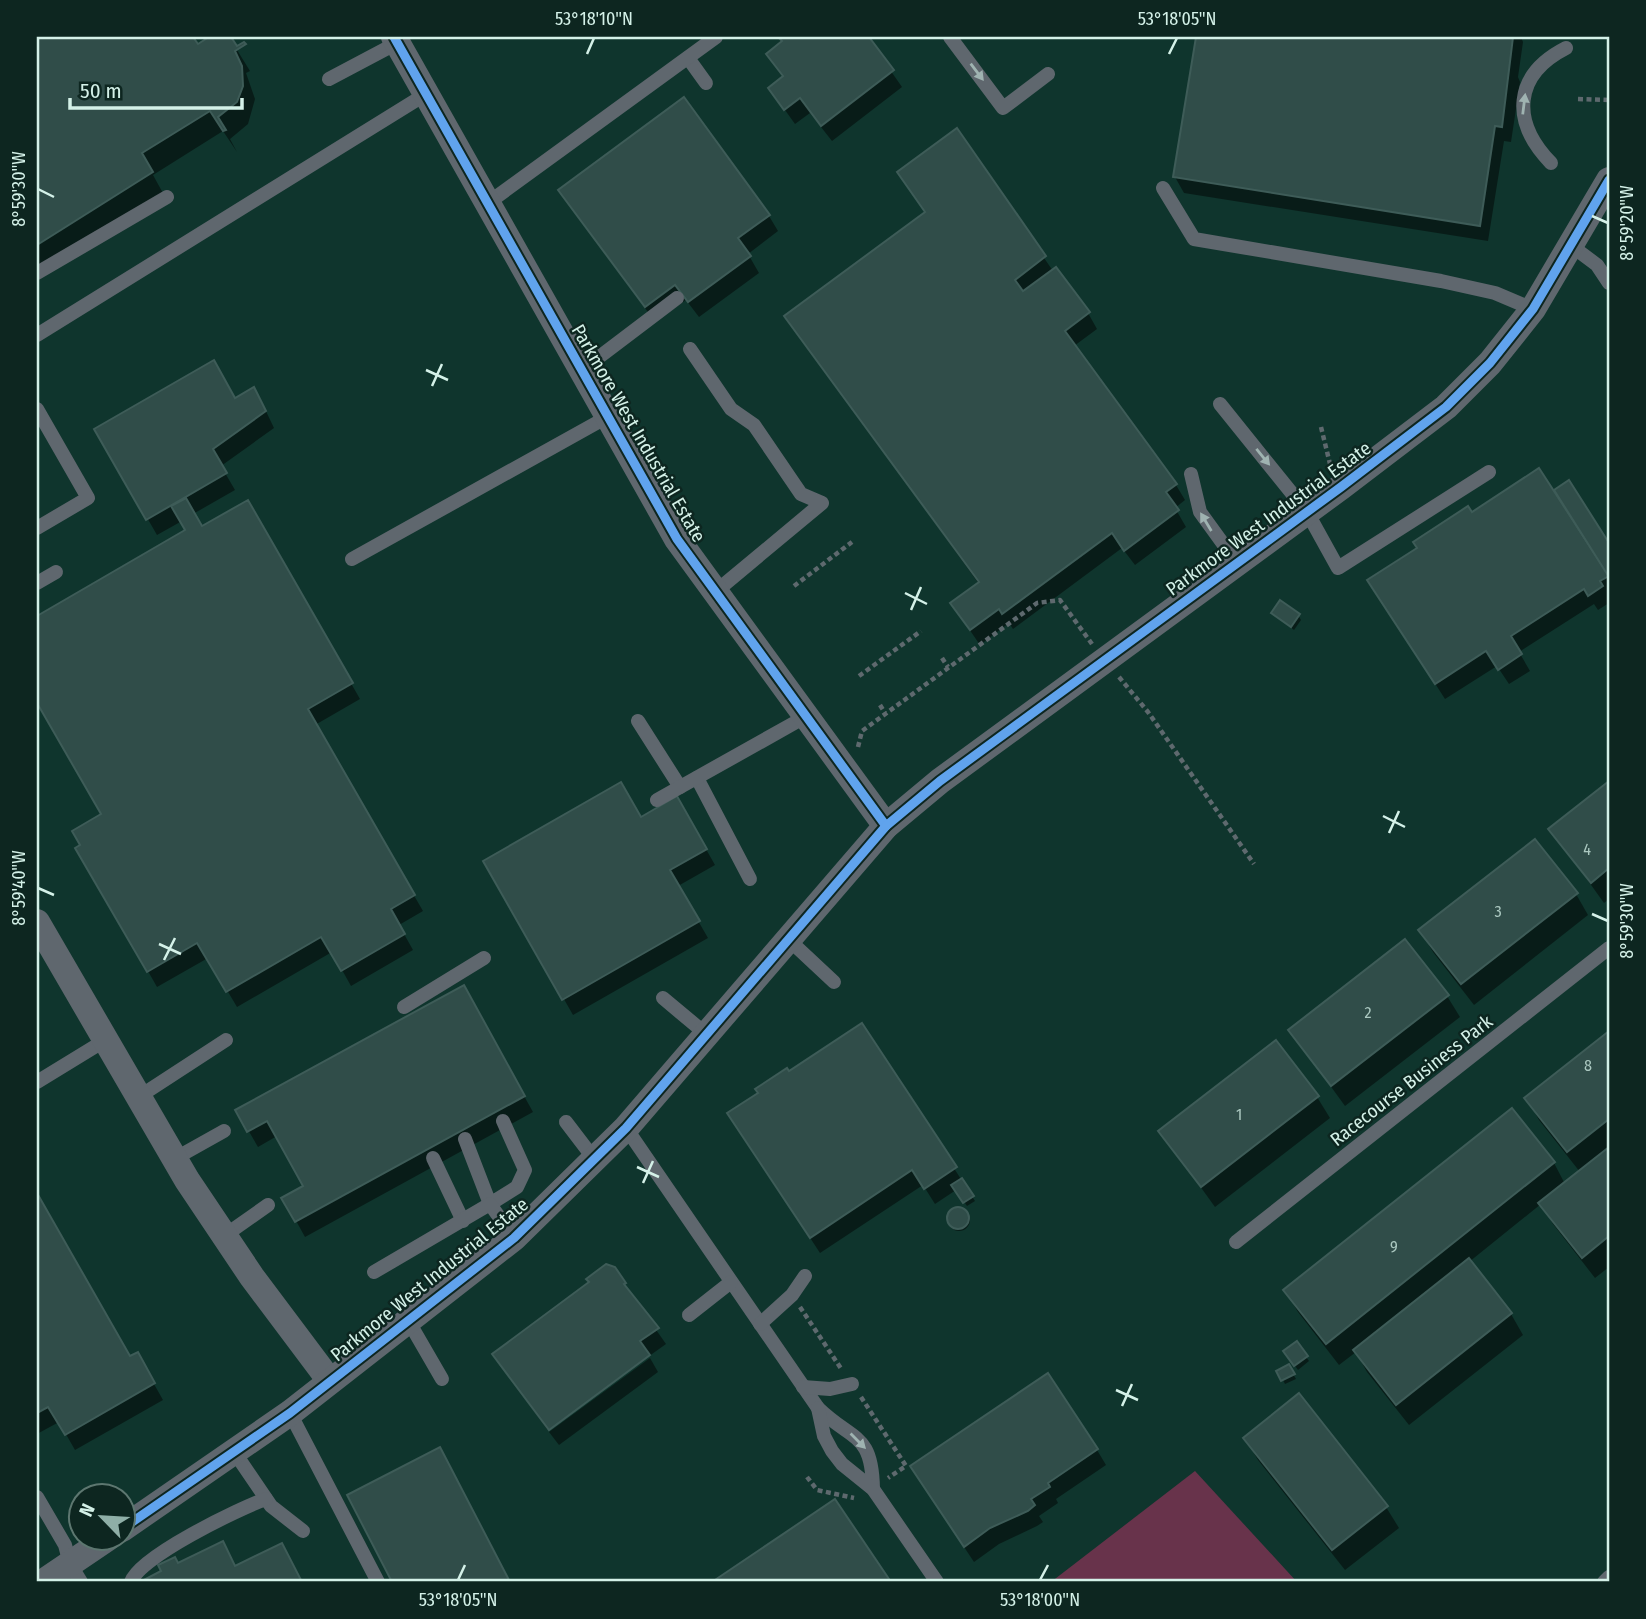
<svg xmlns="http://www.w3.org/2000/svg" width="1646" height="1619" font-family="'Fira Sans Condensed',sans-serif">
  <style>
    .green { fill: #68334b }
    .shadow { fill: #0007 }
    .building { fill: #304d49; stroke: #3e5c58; stroke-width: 2 }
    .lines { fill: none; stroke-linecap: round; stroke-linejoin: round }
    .path { stroke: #5e696e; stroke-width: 4.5; stroke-dasharray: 5 3.5; stroke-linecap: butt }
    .lane { stroke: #5f676e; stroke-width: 14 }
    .street { stroke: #5f676e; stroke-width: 26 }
    .cycleway-casing { stroke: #0d2620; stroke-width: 13 }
    .cycleway { stroke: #60a3ed; stroke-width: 9 }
    .oneway { fill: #9fb3b1 }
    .ticks { fill: none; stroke: #d4f1e8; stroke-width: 2.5 }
    .labels { text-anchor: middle; stroke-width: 5; stroke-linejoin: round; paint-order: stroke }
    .number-label { font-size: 16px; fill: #abc8c0 }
    .street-label { font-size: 19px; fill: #d4f1e8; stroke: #0d2620 }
    .neatline { fill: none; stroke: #d4f1e8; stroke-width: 2.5 }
    .ticks-label { font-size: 18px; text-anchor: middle; fill: #d4f1e8 }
  </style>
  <rect width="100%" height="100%" fill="#0f352d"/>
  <!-- green -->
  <path class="green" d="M1195 1471 1297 1582H1051Z"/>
  <!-- shadow -->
  <g class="shadow">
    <path d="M37 37H191L197 46 213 37H229L250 71 246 73 255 99 248 124 230 139 237 152 223 131 153 175 164 195 37 273Z"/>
    <path d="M778 37H867L902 87 832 141 810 113 795 124 770 89 784 78 768 54 782 43Z"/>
    <path d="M1198 37H1521L1523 42 1518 77 1520 82 1511 142 1504 141 1488 241 1184 193 1175 177Z"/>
    <path d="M956 130 1053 271 1056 269 1088 313 1097 329 1074 346 1176 485 1185 500 1175 508 1186 527 1135 565 1122 548 1013 629 1009 623 980 645 952 604 979 584 786 316 926 213 899 173Z"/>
    <path d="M561 190 769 216 778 231 748 254 759 273 699 317 686 300 655 322Z"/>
    <path d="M235 400 263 405 274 428 221 466 235 490 193 514 201 529 247 502 360 699 315 725 423 911 399 925 413 950 351 986 332 952 237 1007 208 958 157 987 78 848 103 815 37 699V618L188 531 182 521 157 535 96 429Z"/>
    <path d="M1568 482 1609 546V603L1598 610 1594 604 1519 652 1530 671 1509 684 1497 666 1445 699 1379 596 1471 514 1553 493Z"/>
    <path d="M1273 613 1298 615 1301 620 1294 630Z"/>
    <path d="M1609 783V899L1604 903 1551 829Z"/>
    <path d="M677 798 715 865 678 886 708 938 573 1015 486 862 641 819Z"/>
    <path d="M1576 894 1588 915 1474 1005 1433 952 1420 930Z"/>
    <path d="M463 987 533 1112 305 1237 284 1199 305 1186 277 1136 258 1147 237 1111Z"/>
    <path d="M1447 996 1460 1017 1345 1106 1290 1030Z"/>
    <path d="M862 1025 975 1201 967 1206 956 1190 935 1204 923 1185 820 1253 739 1129 789 1074Z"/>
    <path d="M1609 1034V1267L1595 1278 1553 1224 1541 1204 1469 1262 1511 1314 1523 1335 1409 1425 1367 1372 1356 1352 1339 1365 1298 1312 1285 1290 1512 1111 1554 1163 1565 1184 1580 1172 1539 1120 1527 1098Z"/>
    <path d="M1317 1097 1330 1118 1215 1207 1161 1132Z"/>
    <path d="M37 1197 130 1358 137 1354 163 1400 75 1450 59 1422 37 1434Z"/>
    <circle cx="959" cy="1220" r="11"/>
    <path d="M612 1267 666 1344 547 1429 494 1355Z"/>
    <path d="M1288 1356 1306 1357 1309 1361 1298 1370Z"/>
    <path d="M650 1358 658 1372 559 1445 549 1432Z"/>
    <path d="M1289 1367 1296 1379 1285 1384 1279 1372Z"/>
    <path d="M1245 1438 1386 1507 1399 1528 1345 1570 1258 1460Z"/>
    <path d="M1097 1450 1106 1465 1056 1499 1058 1503 1039 1516 1043 1522 1037 1526 999 1544 974 1562 921 1482Z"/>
    <path d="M449 1465 509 1582H394L349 1496Z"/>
    <path d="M835 1502 889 1582H715Z"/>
    <path d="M291 1561 301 1582H144L163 1572Z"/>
  </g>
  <!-- building -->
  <g class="building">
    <path d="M37 37H193L198 44 209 37H231L237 46 244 42 246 44 235 51 242 66 243 86 237 102 218 117 226 130 223 131 210 111 142 153 153 172 37 245Z"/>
    <path d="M778 37H869L894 70 821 126 800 98 784 110 768 88 783 76 766 54 782 41Z"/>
    <path d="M1196 37H1513L1502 127 1495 126 1480 226 1173 177Z"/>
    <path d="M684 97 770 215 738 238 751 256 688 302 675 285 645 307 558 190Z"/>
    <path d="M957 128 1046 256 1015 280 1023 291 1056 267 1090 312 1065 331 1177 484 1166 492 1179 510 1124 551 1112 533 1002 614 999 609 970 630 950 603 979 582 784 316 925 212 897 172Z"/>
    <path d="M214 360 235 398 254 387 266 411 213 449 227 473 146 520 94 429Z"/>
    <path d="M1539 468 1609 576 1600 581 1603 586 1588 596 1584 589 1511 636 1522 654 1498 670 1486 651 1435 684 1367 580 1417 548 1413 542 1468 506 1472 512Z"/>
    <path d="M1569 480 1609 543V577L1554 490Z"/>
    <path d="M186 498 202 526 248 500 353 683 308 709 415 895 391 909 405 934 341 971 321 937 226 992 197 943 147 972 75 848 80 845 72 831 101 814 37 703V616L185 530 171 506Z"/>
    <path d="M1280 600 1300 614 1291 627 1271 613Z"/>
    <path d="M1609 781V868L1591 883 1548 829Z"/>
    <path d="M621 782 641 817 677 796 707 849 670 870 700 921 562 1000 483 861Z"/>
    <path d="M1535 839 1578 893 1461 984 1418 930Z"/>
    <path d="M1405 939 1449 995 1331 1086 1288 1030Z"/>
    <path d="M464 985 525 1096 295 1222 281 1198 303 1186 267 1121 247 1132 235 1110Z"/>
    <path d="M862 1023 957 1167 924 1189 912 1170 810 1238 727 1113 758 1093 755 1089 787 1068 789 1071Z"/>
    <path d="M1609 1031V1119L1567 1152 1524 1098Z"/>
    <path d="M1276 1040 1319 1096 1201 1187 1158 1131Z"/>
    <path d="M1512 1108 1555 1162 1326 1344 1283 1290Z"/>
    <path d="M1609 1147V1236L1582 1258 1538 1203Z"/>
    <path d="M962 1178 974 1196 963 1203 951 1185Z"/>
    <path d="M37 1193 130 1356 138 1352 155 1383 65 1435 48 1407 37 1413Z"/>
    <circle cx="958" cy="1218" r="11"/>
    <path d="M1469 1258 1512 1313 1396 1405 1353 1350Z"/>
    <path d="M606 1264 615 1267 626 1283 624 1284 659 1328 640 1341 650 1355 549 1430 492 1354 589 1282 586 1279Z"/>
    <path d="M1297 1341 1308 1356 1294 1366 1283 1351Z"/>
    <path d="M1289 1364 1295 1374 1281 1381 1276 1371Z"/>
    <path d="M1048 1373 1098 1449 1048 1483 1050 1487 1031 1499 1035 1505 1028 1511 990 1528 964 1547 910 1466Z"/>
    <path d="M1299 1393 1388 1506 1332 1550 1243 1438Z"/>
    <path d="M440 1447 510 1582H392L347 1495Z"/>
    <path d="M835 1499 891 1582H712Z"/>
    <path d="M223 1541 235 1566 282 1543 302 1582H140L161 1571 158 1565 175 1557 178 1563Z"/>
  </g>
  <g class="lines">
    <!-- path -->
    <g class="path">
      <path d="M1578 99 1609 100"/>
      <path d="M1321 427 1331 468"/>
      <path d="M794 586 852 542"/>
      <path d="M942 658 948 667"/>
      <path d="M859 676 921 631"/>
      <path d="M1119 677 1148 712 1254 864"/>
      <path d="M880 705 885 713"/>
      <path d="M858 747 862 731 1037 603 1060 600 1092 644"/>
      <path d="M800 1307 842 1370"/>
      <path d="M861 1397 906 1466 888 1478"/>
      <path d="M807 1477 817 1490 854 1498"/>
    </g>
    <!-- lane -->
    <g class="lane">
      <path d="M950 37 1003 108 1048 74"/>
      <path d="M688 58 706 83"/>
      <path d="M329 79 397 43"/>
      <path d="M1551 163C1511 122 1513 75 1566 48"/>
      <path d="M1163 188 1194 239 1441 281 1495 293 1533 309"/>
      <path d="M488 203 716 37"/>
      <path d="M1573 247 1597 265 1609 283"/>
      <path d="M37 273 167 197"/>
      <path d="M37 335 426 94"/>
      <path d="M690 349 731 409 754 425 801 494 822 503 714 593"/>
      <path d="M582 370 677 298"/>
      <path d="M1220 404 1307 512 1338 568 1489 472"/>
      <path d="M37 409 88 498 37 528"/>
      <path d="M1191 474 1200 512 1237 563"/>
      <path d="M352 559 609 416"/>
      <path d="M37 583 56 572"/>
      <path d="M638 721 680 787"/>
      <path d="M697 778 750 879"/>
      <path d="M657 800 805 717"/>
      <path d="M788 939 834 982"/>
      <path d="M663 998 706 1034"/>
      <path d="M404 1007 484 958"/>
      <path d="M37 1082 104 1041"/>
      <path d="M137 1098 226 1040"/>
      <path d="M566 1122 595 1160"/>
      <path d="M626 1128 818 1408C853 1442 872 1432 873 1489"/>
      <path d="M465 1139 490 1204 517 1187 525 1170 503 1121"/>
      <path d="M433 1158 463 1221"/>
      <path d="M174 1159 224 1131"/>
      <path d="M224 1236 268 1205"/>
      <path d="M1236 1242 1609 948"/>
      <path d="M374 1272 490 1204 514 1238"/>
      <path d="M689 1315 731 1282"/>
      <path d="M409 1322 442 1379"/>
      <path d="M760 1324 792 1295 805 1276"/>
      <path d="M803 1387 830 1389 852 1384"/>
      <path d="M818 1408 824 1436 832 1451 842 1464 873 1489 937 1582"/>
      <path d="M290 1413 378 1582"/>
      <path d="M235 1453 271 1506 303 1531"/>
      <path d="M37 1497 65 1545 70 1564 81 1582"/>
      <path d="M131 1582C139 1557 238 1509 266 1499"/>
      <path d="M1604 1582 1609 1577"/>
    </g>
    <!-- street -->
    <g class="street">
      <path d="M394 37 677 539 886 826"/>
      <path d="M37 922 187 1180 252 1277 330 1381"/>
      <path d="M122 1529 290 1413 514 1238 626 1128 886 826 940 781 1341 487 1446 407 1490 363 1533 309 1609 180"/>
      <path d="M43 1582 108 1538"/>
    </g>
    <defs>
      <g id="cycleway">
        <path d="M394 37 677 539 886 826"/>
        <path d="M122 1529 290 1413 514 1238 626 1128 886 826 940 781 1341 487 1446 407 1490 363 1533 309 1609 180"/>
      </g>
    </defs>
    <!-- cycleway casing -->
    <use href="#cycleway" class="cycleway-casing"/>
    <!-- cycleway -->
    <use href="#cycleway" class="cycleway"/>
  </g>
  <!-- one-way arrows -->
  <defs><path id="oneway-solid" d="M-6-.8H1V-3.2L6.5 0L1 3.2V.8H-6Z" transform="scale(1.75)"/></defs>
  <g class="oneway">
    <use href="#oneway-solid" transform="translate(977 72) rotate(53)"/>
    <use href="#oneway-solid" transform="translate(1524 104) rotate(-83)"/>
    <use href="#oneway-solid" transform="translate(1263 457) rotate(51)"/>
    <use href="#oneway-solid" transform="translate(1206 522) rotate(-121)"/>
    <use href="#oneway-solid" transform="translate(858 1441) rotate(45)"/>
  </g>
  <!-- ticks -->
  <path class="ticks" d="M587 54 594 38M1169 54 1177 38M38 189 54 197M1592 216 1608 223M426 370 448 380M432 386 442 364M905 593 927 604M911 610 921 587M1383 816 1405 827M1389 833 1399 811M38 888 54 895M1592 914 1608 921M159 944 181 954M164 960 175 938M637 1167 659 1177M643 1183 653 1161M1116 1390 1138 1400M1122 1406 1132 1384M458 1580 465 1565M1040 1580 1048 1565"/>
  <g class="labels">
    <!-- number labels -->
    <g class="number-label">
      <text x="1587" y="855">4</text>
      <text x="1498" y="917">3</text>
      <text x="1368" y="1018">2</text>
      <text x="1588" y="1071">8</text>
      <text x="1239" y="1120">1</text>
      <text x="1394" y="1252">9</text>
    </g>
    <!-- street labels -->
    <g class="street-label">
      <text transform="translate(639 433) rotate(60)" y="7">Parkmore West Industrial Estate</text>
      <text transform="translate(1268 518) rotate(-36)" y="7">Parkmore West Industrial Estate</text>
      <text transform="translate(1411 1080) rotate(-38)" y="7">Racecourse Business Park</text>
      <text transform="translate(429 1279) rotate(-39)" y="7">Parkmore West Industrial Estate</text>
    </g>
  </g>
  <!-- border -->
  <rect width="1646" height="1619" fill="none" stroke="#0d2620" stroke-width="77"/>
  <!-- north arrow -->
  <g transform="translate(102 1517) rotate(295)"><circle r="33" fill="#0d2620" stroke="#5d7770" stroke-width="2"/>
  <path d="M0-5L12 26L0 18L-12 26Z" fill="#8fafa7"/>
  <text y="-10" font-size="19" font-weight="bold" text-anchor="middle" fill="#d4f1e8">N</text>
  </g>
  <!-- scale -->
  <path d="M70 98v10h172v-10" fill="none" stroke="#d4f1e8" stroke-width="3.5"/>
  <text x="80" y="98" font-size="21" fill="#d4f1e8" stroke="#0d2620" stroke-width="5" paint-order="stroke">50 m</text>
  <rect x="38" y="38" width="1570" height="1542" class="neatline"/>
  <g class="ticks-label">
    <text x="594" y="25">53°18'10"N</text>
    <text x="1177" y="25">53°18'05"N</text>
    <text transform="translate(19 189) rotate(-90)" y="6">8°59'30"W</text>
    <text transform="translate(1627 223) rotate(-90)" y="6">8°59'20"W</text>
    <text transform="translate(19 888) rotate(-90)" y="6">8°59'40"W</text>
    <text transform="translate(1627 921) rotate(-90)" y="6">8°59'30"W</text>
    <text x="458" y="1606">53°18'05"N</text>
    <text x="1040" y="1606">53°18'00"N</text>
  </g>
</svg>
